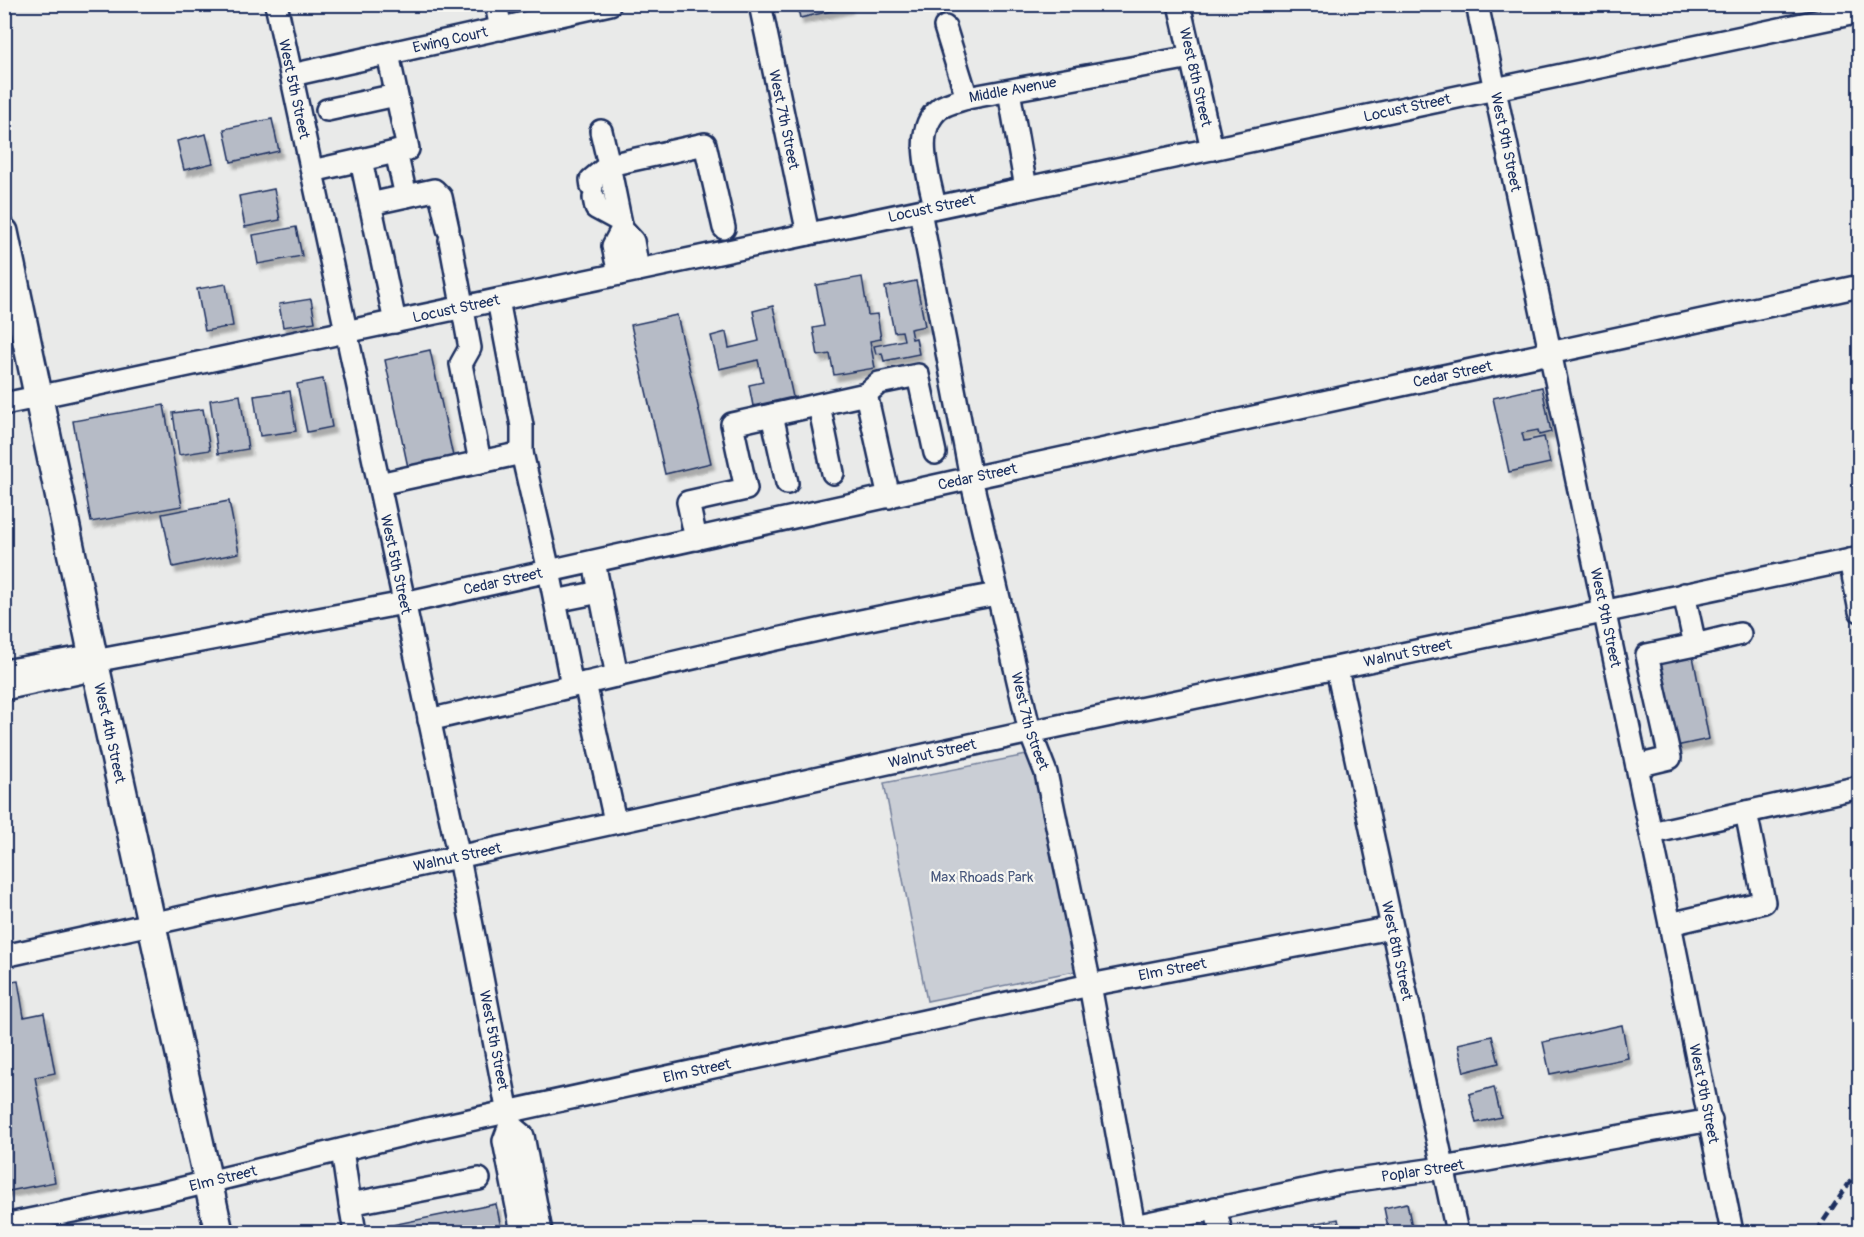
<svg xmlns="http://www.w3.org/2000/svg" width="1864" height="1237" font-family="Pangolin,sans-serif">
  <style>
    .green { fill: #caced5; stroke: #727e9a; stroke-width: 1.5 }
    .building { fill: #b6bbc6; stroke: #1b2f5e; stroke-width: 1.5; filter: url(#shadow) }
    .lines { fill: none; stroke-linecap: round; stroke-linejoin: round }
    .minor-casing { stroke: #1b2f5e; stroke-width: 26 }
    .major-casing { stroke: #1b2f5e; stroke-width: 32 }
    .minor { stroke: #f6f6f2; stroke-width: 21 }
    .major { stroke: #f6f6f2; stroke-width: 27 }
    .rail { stroke: #1b2f5e; stroke-width: 4.5; stroke-dasharray: 9 4.5; stroke-linecap: butt }
    .labels { text-anchor: middle; stroke-width: 4.5; stroke-linejoin: round; paint-order: stroke }
    .street-label { font-size: 15px; fill: #1b2f5e; stroke: #f6f6f2 }
    .park-label { font-size: 15px; fill: #47577c; stroke: #f6f6f2 }
  </style>
  <defs>
    <filter id="shadow"><feDropShadow dx="3.5" dy="6" stdDeviation="1.5" flood-color="#0004"/></filter>
  </defs>
  <rect width="100%" height="100%" fill="#e9eae9"/>
  <filter id="ink" filterUnits="userSpaceOnUse"><feTurbulence type="fractalNoise" baseFrequency=".0167" numOctaves="2"/><feDisplacementMap in="SourceGraphic" scale="12" xChannelSelector="R" yChannelSelector="G"/><feConvolveMatrix kernelMatrix="1 2 1 2 8 2 1 2 1" color-interpolation-filters="sRGB"/></filter>
  <g filter="url(#ink)">
    <!-- green -->
    <path class="green" d="M1037 753 1080 970 927 1001 884 783Z"/>
    <!-- building -->
    <g class="building">
      <path d="M797 4H849V7L800 18Z"/>
      <path d="M272 119 279 151 231 162 224 129Z"/>
      <path d="M206 134 213 163 184 170 177 141Z"/>
      <path d="M274 189 280 220 245 227 239 196Z"/>
      <path d="M296 227 302 256 258 264 253 235Z"/>
      <path d="M862 277 868 315 877 314 881 339 870 341 875 368 834 375 830 354 818 356 813 328 824 326 816 285Z"/>
      <path d="M916 281 925 326 910 329 912 339 916 338 919 354 884 361 882 353 876 354 874 346 904 340 902 331 894 332 885 287Z"/>
      <path d="M226 284 233 326 205 331 197 289Z"/>
      <path d="M311 299 315 322 283 327 279 304Z"/>
      <path d="M773 306 793 397 753 406 749 385 763 382 758 360 719 369 711 336 726 332 729 348 759 341 753 311Z"/>
      <path d="M677 315 711 463 665 474 631 325Z"/>
      <path d="M430 350 454 461 409 472 385 360Z"/>
      <path d="M323 379 332 427 307 432 297 384Z"/>
      <path d="M1542 387 1551 432 1539 435 1538 430 1522 433 1524 441 1544 437 1550 463 1509 472 1493 398Z"/>
      <path d="M290 391 296 431 260 436 254 396Z"/>
      <path d="M240 395 248 449 218 454 210 400Z"/>
      <path d="M164 405 182 506 91 522 73 421Z"/>
      <path d="M203 409 210 450 179 455 173 413Z"/>
      <path d="M229 501 239 553 173 567 162 514Z"/>
      <path d="M1693 656 1709 739 1676 746 1659 662Z"/>
      <path d="M18 981 24 1017 44 1013 55 1073 35 1077 55 1182 4 1192V983Z"/>
      <path d="M1622 1025 1628 1058 1550 1074 1543 1042Z"/>
      <path d="M1492 1036 1499 1063 1464 1072 1458 1044Z"/>
      <path d="M1494 1087 1501 1117 1476 1123 1469 1094Z"/>
      <path d="M1407 1203 1413 1232H1389L1384 1208Z"/>
      <path d="M496 1204 502 1232H383L382 1227Z"/>
      <path d="M1338 1219 1341 1232H1314L1312 1224Z"/>
    </g>
    <g class="lines">
      <defs>
        <g id="minor">
          <path id="s1" d="M276 4 459 858 508 1113 510 1125 523 1136 541 1232"/>
          <path d="M496 4 501 29"/>
          <path id="s2" d="M760 4 808 234"/>
          <path id="s3" d="M1179 4 1212 149"/>
          <path id="s4" d="M1477 4 1670 924 1732 1232"/>
          <path d="M945 27 967 98"/>
          <path id="s5" d="M292 75 610 4"/>
          <path d="M1009 91 1026 188"/>
          <path d="M327 110 396 95"/>
          <path d="M396 152 406 196"/>
          <path d="M361 160 408 149 388 54"/>
          <path d="M312 171 361 160 395 322"/>
          <path d="M592 187 591 180 609 165 601 131"/>
          <path d="M594 198 596 208 620 221"/>
          <path d="M370 204 434 190 441 197 448 229"/>
          <path id="s6" d="M935 207C930 179 911 130 940 108 948 103 958 101 967 98L1191 57"/>
          <path id="s7" d="M920 211 971 478 1030 732 1046 773 1090 985 1135 1232"/>
          <path d="M450 240 470 348 461 364 480 462"/>
          <path d="M638 270 633 241 622 229 609 165 705 144 724 228"/>
          <path d="M619 274 613 246 622 229"/>
          <path d="M498 300 522 426V453L549 571 572 686"/>
          <path d="M866 394 879 383 918 375 935 453"/>
          <path id="s8" d="M4 404 1860 12"/>
          <path d="M819 405 833 473"/>
          <path d="M772 415 787 483"/>
          <path d="M379 484 522 453"/>
          <path d="M696 539 688 502 746 489 732 424 866 394 889 497"/>
          <path d="M1850 560 1860 611"/>
          <path d="M594 562 617 676"/>
          <path d="M555 601 600 592"/>
          <path d="M1695 645 1740 634"/>
          <path id="s9" d="M1337 669 1457 1232"/>
          <path id="s10" d="M4 671 78 658 94 661 404 603 971 478 1860 286"/>
          <path d="M585 683 615 821"/>
          <path d="M4 689 78 673 94 661"/>
          <path d="M429 720C618 676 806 629 997 594"/>
          <path d="M1637 766 1670 758 1647 655 1695 645 1684 594"/>
          <path d="M1651 833 1860 787"/>
          <path d="M1670 924 1764 902 1746 812"/>
          <path id="s11" d="M4 956 1030 732 1860 558"/>
          <path d="M510 1125 504 1141 522 1232"/>
          <path d="M342 1150 350 1204 479 1179"/>
          <path d="M350 1204 355 1232"/>
          <path d="M1215 1208 1221 1232"/>
          <path id="s12" d="M4 1225 167 1192 419 1131 1090 985 1391 928"/>
          <path id="s13" d="M1134 1226 1337 1183 1443 1168 1711 1120"/>
        </g>
        <g id="major">
          <path id="s14" d="M4 232 94 661 219 1232"/>
        </g>
      </defs>
      <!-- minor casing -->
      <use href="#minor" class="minor-casing"/>
      <!-- major casing -->
      <use href="#major" class="major-casing"/>
      <!-- minor -->
      <use href="#minor" class="minor"/>
      <!-- major -->
      <use href="#major" class="major"/>
      <!-- rail -->
      <path class="rail" d="M1816 1232 1860 1167"/>
    </g>
  </g>
  <g class="labels">
    <!-- street labels -->
    <g class="street-label">
      <text dy="5" stroke="none"><textPath href="#s5" startOffset="162">Ewing Court</textPath></text>
      <text dy="5" stroke="none"><textPath href="#s3" startOffset="75">West 8th Street</textPath></text>
      <text dy="5" stroke="none"><textPath href="#s1" startOffset="87">West 5th Street</textPath></text>
      <text dy="5" stroke="none"><textPath href="#s6" startOffset="180">Middle Avenue</textPath></text>
      <text dy="5" stroke="none"><textPath href="#s8" startOffset="1434">Locust Street</textPath></text>
      <text dy="5" stroke="none"><textPath href="#s2" startOffset="118">West 7th Street</textPath></text>
      <text dy="5" stroke="none"><textPath href="#s4" startOffset="141">West 9th Street</textPath></text>
      <text dy="5" stroke="none"><textPath href="#s8" startOffset="948">Locust Street</textPath></text>
      <text dy="5" stroke="none"><textPath href="#s8" startOffset="462">Locust Street</textPath></text>
      <text dy="5" stroke="none"><textPath href="#s10" startOffset="1480">Cedar Street</textPath></text>
      <text dy="5" stroke="none"><textPath href="#s10" startOffset="994">Cedar Street</textPath></text>
      <text dy="5" stroke="none"><textPath href="#s1" startOffset="573">West 5th Street</textPath></text>
      <text dy="5" stroke="none"><textPath href="#s10" startOffset="508">Cedar Street</textPath></text>
      <text dy="5" stroke="none"><textPath href="#s4" startOffset="627">West 9th Street</textPath></text>
      <text dy="5" stroke="none"><textPath href="#s11" startOffset="1436">Walnut Street</textPath></text>
      <text dy="5" stroke="none"><textPath href="#s7" startOffset="522">West 7th Street</textPath></text>
      <text dy="5" stroke="none"><textPath href="#s14" startOffset="512">West 4th Street</textPath></text>
      <text dy="5" stroke="none"><textPath href="#s11" startOffset="950">Walnut Street</textPath></text>
      <text dy="5" stroke="none"><textPath href="#s11" startOffset="464">Walnut Street</textPath></text>
      <text dy="5" stroke="none"><textPath href="#s9" startOffset="288">West 8th Street</textPath></text>
      <text dy="5" stroke="none"><textPath href="#s12" startOffset="1196">Elm Street</textPath></text>
      <text dy="5" stroke="none"><textPath href="#s1" startOffset="1059">West 5th Street</textPath></text>
      <text dy="5" stroke="none"><textPath href="#s12" startOffset="710">Elm Street</textPath></text>
      <text dy="5" stroke="none"><textPath href="#s4" startOffset="1113">West 9th Street</textPath></text>
      <text dy="5" stroke="none"><textPath href="#s13" startOffset="294">Poplar Street</textPath></text>
      <text dy="5" stroke="none"><textPath href="#s12" startOffset="224">Elm Street</textPath></text>
    </g>
    <!-- park labels -->
    <g class="park-label">
      <text x="982" y="882">Max Rhoads Park</text>
    </g>
  </g>
  <!-- margin -->
  <rect width="1864" height="1237" fill="none" stroke="#f6f6f2" stroke-width="24"/>
  <rect x="12" y="12" width="1840" height="1213" fill="none" stroke="#1b2f5e" stroke-width="2" filter="url(#ink)"/>
</svg>
